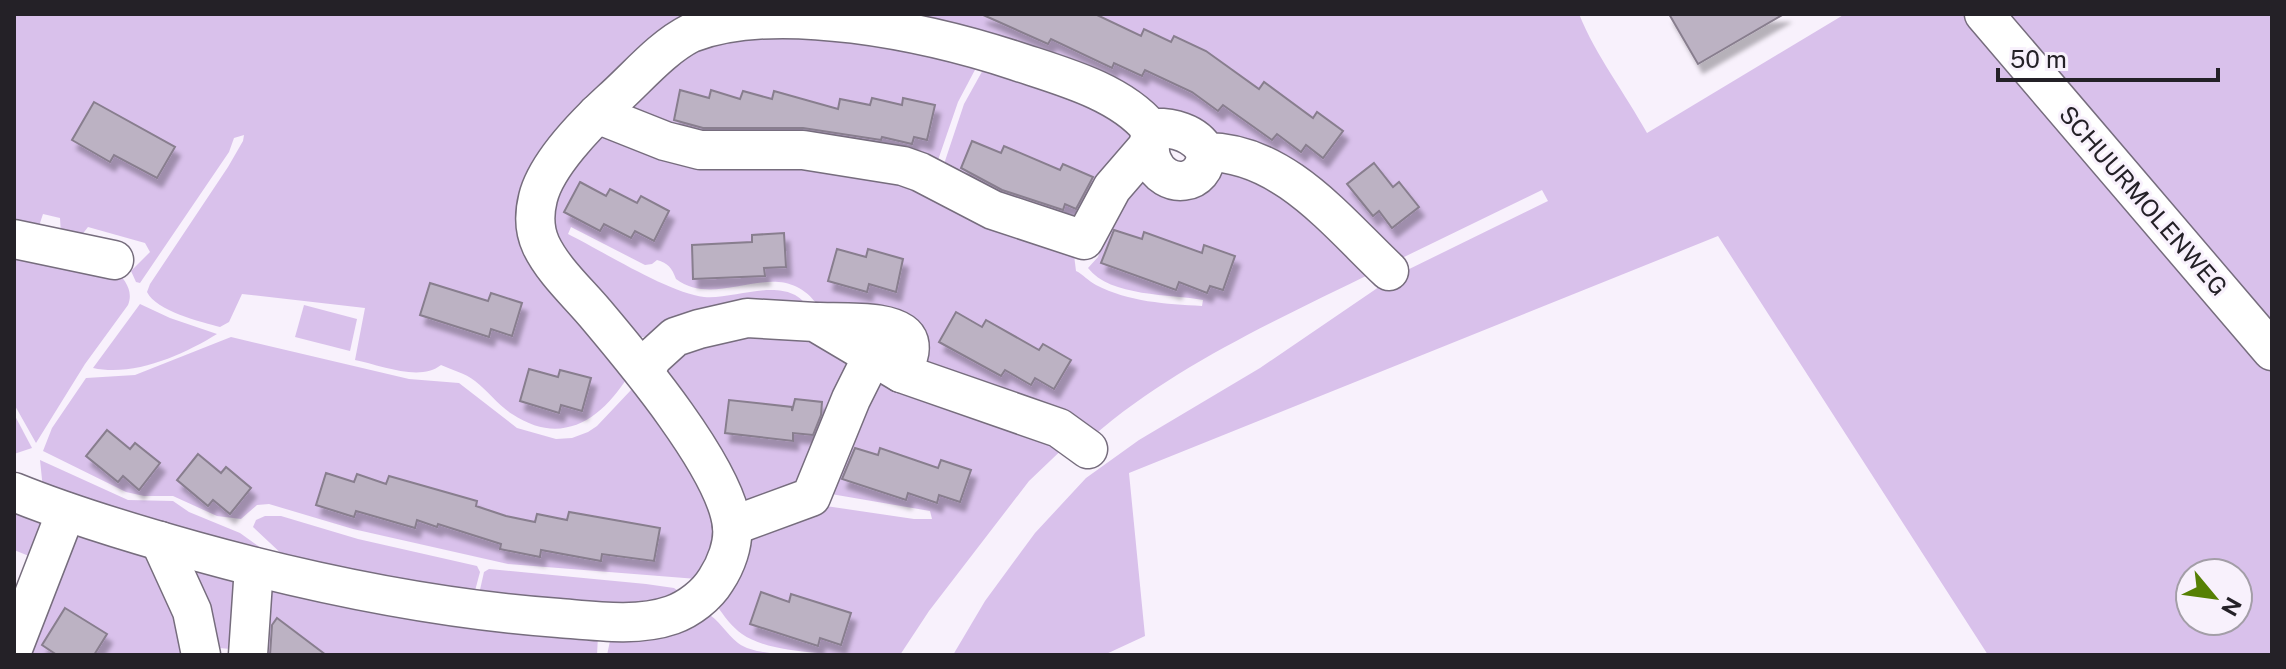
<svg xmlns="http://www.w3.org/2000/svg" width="2286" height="669" font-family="'Public Sans',sans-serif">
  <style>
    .green { fill: #d9c1eb; fill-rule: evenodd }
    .building { fill: #bcb2c3; stroke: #887e8e; stroke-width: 2; filter: url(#shadow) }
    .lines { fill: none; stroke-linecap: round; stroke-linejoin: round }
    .minor-casing { stroke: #766d7d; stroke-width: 41 }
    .minor { stroke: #fff; stroke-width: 38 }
    .labels { text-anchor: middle; stroke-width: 6; stroke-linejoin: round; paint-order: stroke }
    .street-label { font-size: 24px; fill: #242127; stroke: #f8f1fc }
  </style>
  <defs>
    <filter id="shadow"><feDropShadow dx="5" dy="9" stdDeviation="2" flood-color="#0004"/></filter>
  </defs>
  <rect width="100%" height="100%" fill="#f8f1fc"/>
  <!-- green -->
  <g class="green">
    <path d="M14 14H726L533 191 629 375C601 420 562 447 512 414 498 405 488 391 475 381 465 373 452 370 441 365 420 382 380 365 355 360L365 308 242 294 229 322 220 327C201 322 156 311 147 292L150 284 228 167 243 141 244 135 234 138 229 152 140 283 136 282 131 271 150 252 145 243 88 227 81 236 61 234 60 218 43 214 38 229 14 231Z"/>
    <path d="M855 14H1579C1596 56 1625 93 1647 133L1845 14H2272V319L2239 311 2272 355V655H1988L1718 236 1129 473 1145 636 1104 655H953L985 601 1035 533 1086 478 1139 440 1260 368 1395 276 1548 201 1542 190 1402 258 1307 185ZM2190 573H2238V621H2190Z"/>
    <path d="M779 24 977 66 958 102 937 163 782 144 631 121V93L676 52Z"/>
    <path d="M984 68 1083 93 1138 137 1081 225 942 170 964 104Z"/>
    <path d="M600 126 857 164 1074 255 1076 271C1083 274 1088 281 1096 285 1129 302 1166 304 1202 306L1203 300C1171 294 1110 297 1088 268L1098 257 1131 168 1204 178 1239 164 1376 271C1279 319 1175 365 1092 437L986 395 818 306C780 251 720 312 676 279 672 268 668 263 657 260L652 264 645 265 571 227 568 234C602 251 669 293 704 297 737 300 788 273 809 309L637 338 606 295 595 285 565 266 546 199Z"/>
    <path d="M14 251 115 269C124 279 134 290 128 305L85 364 36 443 14 404Z"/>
    <path d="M140 304 170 318 217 334C183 355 134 377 93 368Z"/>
    <path d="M304 305 357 319 350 351 295 337Z"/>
    <path d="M770 326 855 354 812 482 750 513 669 394 664 362 668 356Z"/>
    <path d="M231 337 409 379 459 383 517 428 556 439 572 438 588 432 597 426 631 390 643 384 723 525 697 579 508 564 353 529 269 504 257 505 241 519 217 516 173 496H144L126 492 43 451 52 428 86 378 135 375Z"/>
    <path d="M868 377 1072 440 1029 481 929 611 900 655C861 655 774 657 742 634 732 627 724 616 717 606L749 538 819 505 914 519H932L930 511 831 494Z"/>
    <path d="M14 414 32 448 14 454Z"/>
    <path d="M40 460 128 500 173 501 189 512 240 533 265 551 43 489Z"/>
    <path d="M14 502 48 518 29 556 14 550Z"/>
    <path d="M265 516H281L358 539 477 566 480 572 472 602 285 557 253 527 256 520Z"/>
    <path d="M86 530 104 533 153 560 193 655H26L76 536Z"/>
    <path d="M189 563 240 572 242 650 208 647Z"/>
    <path d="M489 569 646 584 674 588 681 593 663 606 477 603 484 572Z"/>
    <path d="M257 585 598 636 597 655H253Z"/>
    <path d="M705 612C719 619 726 634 738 643 750 652 767 652 781 655H607L610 641 617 631Z"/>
  </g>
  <!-- building -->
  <g class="building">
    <path d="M981 14H1095L1141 36 1144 29 1171 42 1174 36 1206 51 1259 89 1264 82 1313 118 1317 112 1343 131 1323 158 1306 145 1301 152 1277 134 1272 140 1223 105 1218 111 1192 92 1145 70 1142 76 1114 63 1112 68 1051 39 1048 44Z"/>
    <path d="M1669 14H1784L1698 64Z"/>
    <path d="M680 90 709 98 711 90 740 99 743 91 772 99 774 91 838 109 840 99 870 105 872 98 902 105 903 98 935 105 927 140 914 137 912 144 882 137 881 140 803 128H703L674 120Z"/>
    <path d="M94 102 175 147 157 178 114 155 110 162 72 140Z"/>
    <path d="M972 141 1001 153 1004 146 1060 170 1063 164 1093 177 1076 209 1065 204 1063 210 1002 190 961 168Z"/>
    <path d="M1374 163 1393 187 1399 182 1419 207 1392 228 1379 211 1373 216 1347 184Z"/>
    <path d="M580 182 606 196 610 189 637 203 641 196 669 211 654 241 635 231 631 238 604 224 600 231 564 212Z"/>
    <path d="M1114 230 1142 239 1144 232 1202 253 1204 245 1235 256 1223 290 1210 286 1207 293 1179 282 1176 290 1101 263Z"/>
    <path d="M784 233 786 267 764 268 765 276 693 279 692 245 752 242V235Z"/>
    <path d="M837 249 866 257 868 249 903 259 896 292 869 284 867 292 828 281Z"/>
    <path d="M430 283 488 301 491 293 522 303 512 336 491 329 489 337 420 315Z"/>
    <path d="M956 312 982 327 986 320 1039 350 1043 344 1071 360 1054 389 1035 378 1031 385 1005 370 1001 376 939 342Z"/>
    <path d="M529 369 558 377 560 370 591 378 582 411 561 405 559 413 520 401Z"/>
    <path d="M795 399 822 402 821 415 813 435 793 433V441L725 433 729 400 792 407V411Z"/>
    <path d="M107 430 130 449 135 443 160 463 139 490 123 476 118 482 86 456Z"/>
    <path d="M855 448 878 455 880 448 938 468 941 460 971 470 960 502 939 495 937 503 908 493 906 500 842 479Z"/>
    <path d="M198 454 221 473 226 467 251 488 230 514 213 500 208 506 177 480Z"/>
    <path d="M326 473 354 482 357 474 386 484 389 476 477 501 476 506 506 516 535 522 537 514 567 520 569 512 660 528 654 561 602 554 601 561 541 550 540 557 500 549 501 544 438 524 437 527 417 520 415 528 356 511 354 517 316 505Z"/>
    <path d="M761 592 789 602 791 594 851 613 841 645 820 638 818 646 750 624Z"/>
    <path d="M65 608 107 634 94 655H57L42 645Z"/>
    <path d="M277 618 326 655H270L272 625Z"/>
  </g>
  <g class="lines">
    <defs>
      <g id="minor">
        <path d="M1984 14 2272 351"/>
        <path d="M597 114 665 141 700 150H803L903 166 920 172 993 210 1084 240 1112 188 1150 144"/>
        <path d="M1150 128C1150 138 1148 150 1152 160 1164 191 1207 187 1206 152"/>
        <path d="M14 239 114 260"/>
        <path d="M819 322C840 323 902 318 909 342 912 353 905 364 901 373"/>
        <path d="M644 372 653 357 675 337 699 329 747 318 815 322 901 373 1059 428 1088 449"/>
        <path d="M14 492C73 516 134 534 195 551 314 584 436 609 559 618 595 621 638 627 672 615 689 609 707 595 716 580 726 565 734 544 732 526 726 468 632 357 594 312 576 291 553 270 541 245 534 230 534 214 538 198 546 165 586 124 611 101 636 79 661 48 691 33 778 0 928 32 1016 61 1061 76 1119 91 1150 128 1171 127 1195 132 1206 152 1283 152 1337 222 1389 271"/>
        <path d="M732 526 811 497 851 399 872 357"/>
        <path d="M160 541 192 611 201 655"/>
        <path d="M14 646 66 512"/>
        <path d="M248 655 254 567"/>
      </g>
    </defs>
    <!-- minor casing -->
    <use href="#minor" class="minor-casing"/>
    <!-- minor -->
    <use href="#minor" class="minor"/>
  </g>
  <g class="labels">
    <!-- street labels -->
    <g class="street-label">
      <text transform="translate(2143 201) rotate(49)" y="8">SCHUURMOLENWEG</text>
    </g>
  </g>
  <!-- border -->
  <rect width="2286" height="669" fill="none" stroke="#242127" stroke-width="32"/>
  <!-- north arrow -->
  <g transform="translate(2214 597) rotate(119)"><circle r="38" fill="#f8f1fc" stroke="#a39ea7" stroke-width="2"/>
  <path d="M0-6L14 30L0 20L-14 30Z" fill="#568004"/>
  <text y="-12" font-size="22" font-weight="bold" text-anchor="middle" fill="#242127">N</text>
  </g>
  <!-- scale -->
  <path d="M1998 68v12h220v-12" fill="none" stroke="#242127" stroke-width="4"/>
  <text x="2010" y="68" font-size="24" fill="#242127" stroke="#f8f1fc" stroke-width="6" paint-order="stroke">50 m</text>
</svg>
